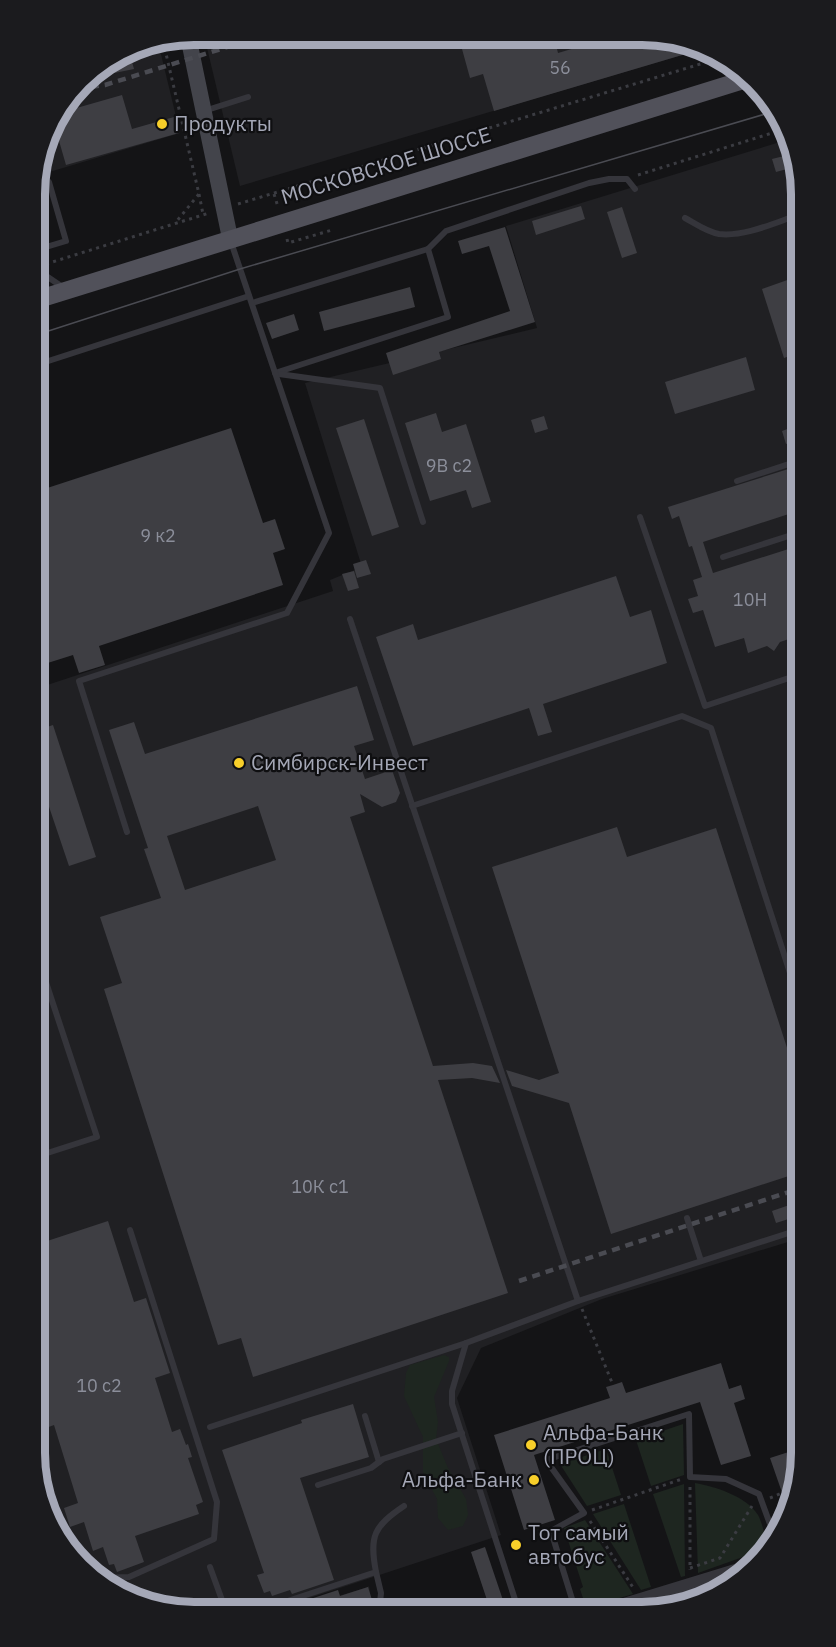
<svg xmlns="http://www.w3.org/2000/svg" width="836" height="1647" font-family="'IBM Plex Sans',sans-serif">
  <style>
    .built { fill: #202023 }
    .green { fill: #1e2620 }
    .building { fill: #3e3e43; fill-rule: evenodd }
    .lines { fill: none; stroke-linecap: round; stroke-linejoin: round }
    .path { stroke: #3b3c42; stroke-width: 3; stroke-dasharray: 3 4.5; stroke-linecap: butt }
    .lane { stroke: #35353b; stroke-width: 6 }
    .street { stroke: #35353b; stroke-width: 12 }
    .secondary { stroke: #43444b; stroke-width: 16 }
    .primary { stroke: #51515a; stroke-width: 18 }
    .tram { stroke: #4a4b52; stroke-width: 1.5 }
    .rail { stroke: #4a4b52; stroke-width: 4.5; stroke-dasharray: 8 6; stroke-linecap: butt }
    .poi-dot { fill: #f8cf2a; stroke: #0f0f11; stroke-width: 2 }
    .labels { text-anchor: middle; stroke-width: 4.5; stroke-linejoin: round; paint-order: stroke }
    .number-label { font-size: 18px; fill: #8b8e9a }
    .poi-label { font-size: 21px; fill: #a5a8b7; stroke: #0f0f11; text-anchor: start }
    .street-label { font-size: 21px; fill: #a5a8b7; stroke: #0f0f11 }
    .rim { fill: none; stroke: #a5a8b7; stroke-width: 8 }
  </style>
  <rect width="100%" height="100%" fill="#141416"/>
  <!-- built -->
  <g class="built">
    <path d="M204 35 673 38 699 50 240 186Z"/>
    <path d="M158 42 180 133 36 176 51 123 89 74 133 47Z"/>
    <path d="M790 139 801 194V1238L602 1299 481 1348 457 1398 501 1535 270 1611H173L89 1573 43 1504 35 1453V689L333 591 330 580 362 567 305 383 537 328 506 226Z"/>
    <path d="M369 1586 373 1612 290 1611 368 1587Z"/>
  </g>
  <!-- green -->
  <g class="green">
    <path d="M444 1355 449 1357V1361L434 1397 438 1422 436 1439 448 1468 466 1499 468 1515 463 1526 448 1530 438 1518 437 1499 423 1472V1437L404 1396 406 1373 410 1365Z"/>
    <path d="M683 1424 684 1475 651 1486 636 1440Z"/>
    <path d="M606 1449 621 1495 587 1506 560 1464Z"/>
    <path d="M695 1483C716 1487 746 1496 758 1515 763 1524 765 1538 768 1548L698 1573Z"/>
    <path d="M684 1484 685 1576 681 1577 653 1494Z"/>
    <path d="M624 1504 651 1587 641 1590 593 1514Z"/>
    <path d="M585 1520 633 1594 586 1608 578 1600 583 1598 580 1589 583 1587 564 1528Z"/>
  </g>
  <!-- building -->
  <g class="building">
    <path d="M472 36 554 37 558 53 612 37 673 38 699 50 494 111 483 74 470 78 462 49 475 45Z"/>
    <path d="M131 58 134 69 85 79 104 65Z"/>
    <path d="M122 95 132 129 174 117 179 133 66 165 53 120 59 113Z"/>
    <path d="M784 156 787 169 776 172 772 159Z"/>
    <path d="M581 206 585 219 536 235 532 221Z"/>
    <path d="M622 207 637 253 622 258 607 212Z"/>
    <path d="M505 227 535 322 439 352 441 359 393 375 386 353 510 311 489 246 462 254 458 241Z"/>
    <path d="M793 278 801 305V352L784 358 762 289Z"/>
    <path d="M410 287 415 307 324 331 319 312Z"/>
    <path d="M294 314 299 330 272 339 266 323Z"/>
    <path d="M746 357 755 390 675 414 665 382Z"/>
    <path d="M436 413 442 432 466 424 491 502 472 508 466 490 430 501 405 423Z"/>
    <path d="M544 416 548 429 535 433 531 420Z"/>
    <path d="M364 419 399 527 372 536 336 428Z"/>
    <path d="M801 424V439L786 444 782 431Z"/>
    <path d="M231 428 263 523 275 519 285 549 273 553 283 585 99 646 105 665 79 673 73 655 35 667V492Z"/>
    <path d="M801 465V510L703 542 713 573 801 545V635L780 642 774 651 767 646 748 653 744 638 715 647 703 610 693 613 688 599 698 596 693 580 702 577 692 546 689 547 679 516 672 519 668 507Z"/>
    <path d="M366 560 371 574 357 578 353 564Z"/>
    <path d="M354 571 359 588 348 591 342 574Z"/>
    <path d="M616 576 630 617 651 610 667 663 543 704 552 732 538 736 529 708 413 746 376 637 413 624 418 640Z"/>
    <path d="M357 686 374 740 354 746 365 779 392 770 400 793 396 802 382 807 360 794 365 812 350 817 433 1066 473 1063 492 1066 500 1083 472 1078 438 1080 508 1293 253 1377 241 1338 218 1345 104 989 122 983 100 917 161 898 144 849 148 848 109 730 134 722 145 754ZM258 806 276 860 185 890 167 836Z"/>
    <path d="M53 725 96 857 69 866 40 780 35 781V731Z"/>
    <path d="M617 827 627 857 716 828 801 1091V1172L611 1234 569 1103 512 1086 506 1070 539 1080 559 1073 492 867Z"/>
    <path d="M801 1201V1215L776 1223 772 1211Z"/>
    <path d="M108 1221 134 1302 146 1298 170 1373 155 1378 172 1432 180 1429 186 1445 188 1444 192 1457 188 1458 203 1502 196 1505 199 1514 135 1536 144 1562 117 1572 114 1564 109 1565 103 1547 93 1551 84 1522 70 1527 64 1508 78 1503 54 1425 38 1431 35 1418V1245Z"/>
    <path d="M721 1363 729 1389 741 1385 745 1399 734 1403 751 1456 721 1465 700 1402 534 1455 555 1520 524 1530 494 1435 610 1398 606 1387 613 1385 622 1382 626 1393Z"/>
    <path d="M353 1404 369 1457 300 1478 334 1580 292 1594 290 1590 272 1596 270 1591 264 1593 257 1575 264 1573 222 1450 302 1423 301 1420Z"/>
    <path d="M801 1448V1464L786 1504 770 1458Z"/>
    <path d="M485 1547 507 1612H491L471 1552Z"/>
    <path d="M368 1587 372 1600 337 1612 298 1611 295 1604 338 1590 340 1596Z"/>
  </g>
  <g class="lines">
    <!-- path -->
    <g class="path">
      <path d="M163 41 199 194 176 222"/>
      <path d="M638 175 772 133"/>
      <path d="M199 194 203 214"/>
      <path d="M274 194 278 207"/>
      <path d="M238 204 717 59"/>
      <path d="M287 239 288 243 332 230"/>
      <path d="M46 264 209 213"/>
      <path d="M582 1309 613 1385"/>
      <path d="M690 1487V1570"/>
      <path d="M770 1498 782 1493"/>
      <path d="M592 1510 682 1479"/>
      <path d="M590 1521 634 1589"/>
      <path d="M690 1568 720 1558 752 1506"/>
    </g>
    <!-- lane -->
    <g class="lane">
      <path d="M204 111 248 97"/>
      <path d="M779 130 784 129"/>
      <path d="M685 218C696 224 707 232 719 234 746 237 776 222 801 214"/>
      <path d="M36 250 66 241 49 182 36 186"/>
      <path d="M36 269 64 288"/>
      <path d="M252 303 428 249 446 231 589 183 609 179H627L635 189"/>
      <path d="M36 365 249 296"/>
      <path d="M793 369 801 366"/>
      <path d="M275 373 448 317 428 249"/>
      <path d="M279 374 380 388 423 522"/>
      <path d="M737 481 801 460"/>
      <path d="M640 517 705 706 801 674"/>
      <path d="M723 557 801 532"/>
      <path d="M350 619 578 1301"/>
      <path d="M412 806 682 716 711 728 801 1007"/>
      <path d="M127 832 79 681 287 613 329 533 231 242"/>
      <path d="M35 1157 97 1137 35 949"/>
      <path d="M687 1218 701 1261"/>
      <path d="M466 1343 452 1391V1404L519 1612"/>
      <path d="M365 1416 379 1462"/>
      <path d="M210 1427 466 1343 578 1301 801 1229"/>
      <path d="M36 1461 65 1537"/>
      <path d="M318 1485 371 1468 383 1459 462 1433"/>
      <path d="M210 1567 226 1611"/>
      <path d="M87 1570 98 1577"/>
      <path d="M376 1572 381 1593 379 1612"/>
      <path d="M101 1578 129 1577 214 1539 217 1502 130 1230"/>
      <path d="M257 1611 376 1572C369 1536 374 1526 404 1506"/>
      <path d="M576 1612 551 1531 584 1513 546 1460 689 1414 690 1477 726 1479 759 1494 774 1535"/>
    </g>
    <!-- street -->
    <g class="street">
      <path d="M688 1586 693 1604"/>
      <path d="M658 1595 663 1609"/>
      <path d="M598 1612 745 1567"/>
    </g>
    <!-- secondary -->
    <path class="secondary" d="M188 36 230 238"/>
    <!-- primary -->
    <path class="primary" d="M36 300 750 78"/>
    <!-- tram -->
    <path class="tram" d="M36 335 240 269 772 112"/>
    <!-- rail -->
    <g class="rail">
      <path d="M77 89 105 85 266 35"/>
      <path d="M519 1281 801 1188"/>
    </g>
  </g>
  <!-- markers -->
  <g class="poi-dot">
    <circle cx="162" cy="124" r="6"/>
    <circle cx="239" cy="763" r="6"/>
    <circle cx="531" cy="1445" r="6"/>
    <circle cx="534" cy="1480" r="6"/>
    <circle cx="516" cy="1545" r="6"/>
  </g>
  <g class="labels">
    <!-- number labels -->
    <g class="number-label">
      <text x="560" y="74">56</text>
      <text x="449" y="472">9В с2</text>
      <text x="158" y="542">9 к2</text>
      <text x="750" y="606">10Н</text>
      <text x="320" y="1193">10К с1</text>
      <text x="99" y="1392">10 с2</text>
    </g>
    <!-- poi labels -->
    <g class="poi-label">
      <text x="174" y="131">Продукты</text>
      <text x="251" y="770">Симбирск-Инвест</text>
      <text x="543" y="1440">Альфа-Банк<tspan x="543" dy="24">(ПРОЦ)</tspan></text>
      <text x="522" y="1487" text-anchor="end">Альфа-Банк</text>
      <text x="528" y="1540">Тот самый<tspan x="528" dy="24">автобус</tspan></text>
    </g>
    <!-- street labels -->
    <g class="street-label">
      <text transform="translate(386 166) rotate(-17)" y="7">МОСКОВСКОЕ ШОССЕ</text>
    </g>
  </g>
  <!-- crop -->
  <path d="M0 0H836V1647H0ZM194 45H642A149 149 0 0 1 791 194V1453A149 149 0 0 1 642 1602H194A149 149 0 0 1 45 1453V194A149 149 0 0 1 194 45Z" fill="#1b1b1e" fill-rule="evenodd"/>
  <path class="rim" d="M194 45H642A149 149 0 0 1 791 194V1453A149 149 0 0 1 642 1602H194A149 149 0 0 1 45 1453V194A149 149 0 0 1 194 45Z"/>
</svg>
